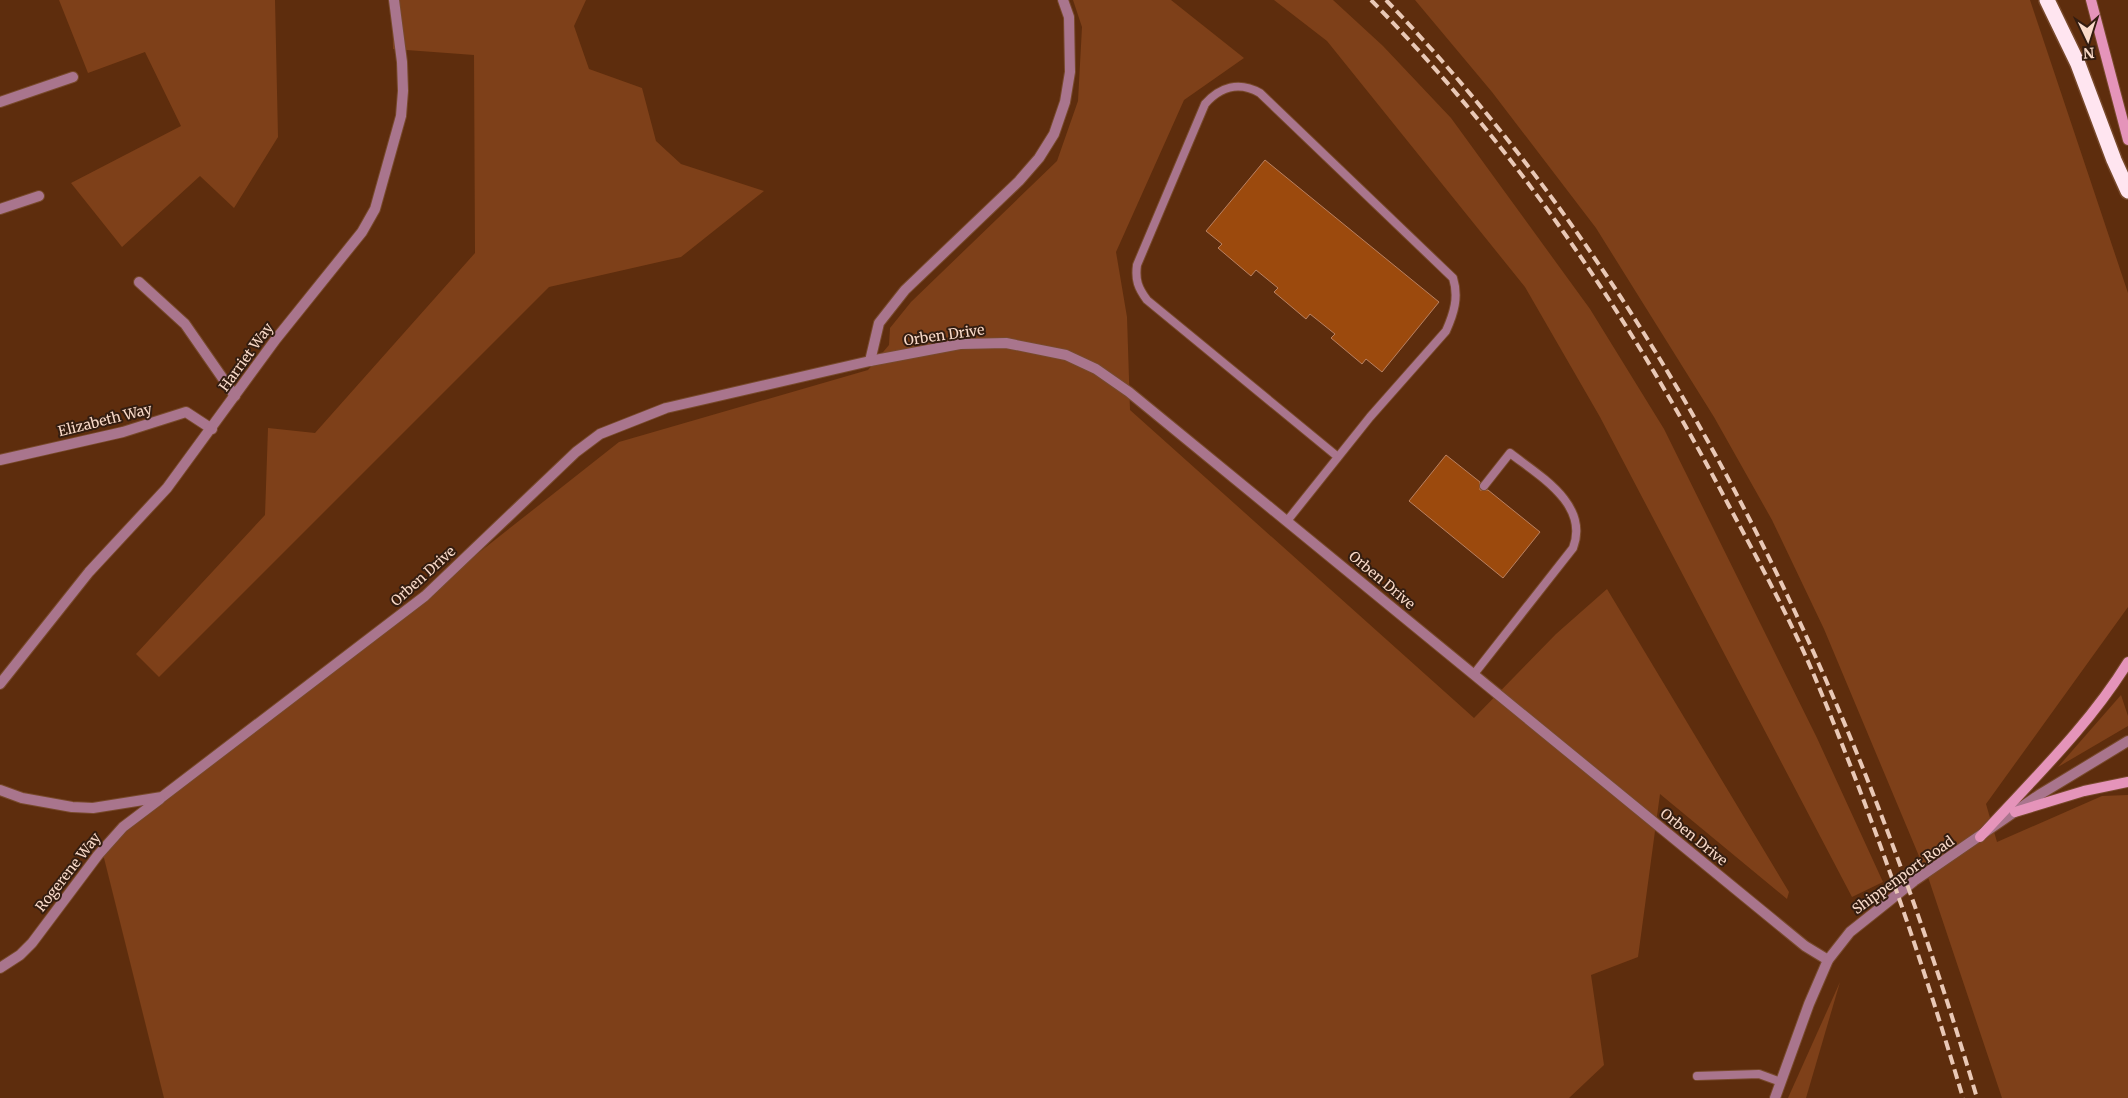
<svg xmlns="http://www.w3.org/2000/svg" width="2128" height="1098" font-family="Merriweather,serif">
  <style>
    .green { fill: #7e4019 }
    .building { fill: #9c4a0d; stroke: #ba8161 }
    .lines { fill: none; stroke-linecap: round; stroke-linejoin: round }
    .service-casing { stroke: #77492b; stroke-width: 10 }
    .minor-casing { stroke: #77492b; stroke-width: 12 }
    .tertiary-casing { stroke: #77492b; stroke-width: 12 }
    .secondary-casing { stroke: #77492b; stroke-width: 12 }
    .motorway-casing { stroke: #77492b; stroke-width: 18 }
    .service { stroke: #a9758d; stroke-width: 8 }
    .minor { stroke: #a9758d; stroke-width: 10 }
    .tertiary { stroke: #a9758d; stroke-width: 10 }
    .secondary { stroke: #e594ba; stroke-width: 10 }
    .motorway { stroke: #ffe5f0; stroke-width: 15 }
    .rail { stroke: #e9c8b6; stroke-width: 4; stroke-dasharray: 10 5; stroke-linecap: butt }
    .labels { text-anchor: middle; stroke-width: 4; stroke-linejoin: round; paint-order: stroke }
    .street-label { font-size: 14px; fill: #f9dac9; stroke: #341d10 }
  </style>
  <rect width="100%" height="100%" fill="#5e2d0d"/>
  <!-- green -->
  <g class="green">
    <path d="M59 0H275L278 137 234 208 200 176 122 247 71 183 181 126 145 52 88 73Z"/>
    <path d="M392 0H586L574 26 589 69 642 88 656 141 681 164 764 191 681 257 549 287 159 677 136 654 265 515 268 428 315 433 475 253 474 55 393 49Z"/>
    <path d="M1073 0H1171L1244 58 1184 100 1116 252 1127 317 1130 410 1474 718 1556 634 1607 589 1789 892 1787 899 1660 794 1638 957 1591 975 1604 1065 1569 1098H164L102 850 619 442 868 370 889 345 890 328 911 302 1057 161 1078 101 1082 27Z"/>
    <path d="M1274 0H1333L1383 46 1451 118 1590 309 1664 429 1817 738 1883 882 1852 897 1600 417 1525 287 1327 41Z"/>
    <path d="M1415 0H2030L2128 293V607L1986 804 1997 842 2102 796 2128 795V1098H2002L1929 880 1824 629 1772 520 1714 417 1596 228 1492 92Z"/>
    <path d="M2121 695 2128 716V726L2058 767Z"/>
    <path d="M1840 982 1806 1098H1788Z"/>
  </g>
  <!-- building -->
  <g class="building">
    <path d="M1265 160 1439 302 1382 372 1366 359 1362 364 1331 338 1335 334 1310 314 1306 319 1274 292 1278 288 1256 270 1251 276 1218 248 1222 244 1206 231Z"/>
    <path d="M1446 455 1480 482V490H1488L1540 532 1503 578 1409 501Z"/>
  </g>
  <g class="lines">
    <defs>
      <g id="service">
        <path d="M1287 521 1370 417 1446 331C1454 313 1459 297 1453 278L1260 93C1239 81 1220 87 1205 104L1137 265C1135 280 1138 288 1147 300L1338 457"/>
        <path d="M1474 674 1573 548C1590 504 1538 475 1510 453L1484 486"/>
        <path d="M1697 1076 1759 1074 1781 1082"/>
      </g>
      <g id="minor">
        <path d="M0 102 73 77"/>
        <path d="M0 209 39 196"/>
        <path d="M139 282 185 324 235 396"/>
        <path d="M870 361 879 323 905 290 1019 181 1039 158 1054 134 1065 102 1070 72 1069 17 1063 0"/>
        <path d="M0 460 123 432 186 412 212 429"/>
        <path d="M0 684 89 572 167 488 276 339 362 232 375 209 401 116 403 91 402 62 394 0"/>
        <path d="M0 790 22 798 72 807 93 808 162 797 425 596 576 452 600 434 666 408 870 361 960 344 1006 343 1066 355 1096 369 1129 392 1805 946 1828 960"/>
        <path d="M0 968 20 955 32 943 98 855 123 827 160 799"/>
      </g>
      <path id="tertiary" d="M1775 1098 1809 1004 1828 960 1850 932 1914 881 2039 795 2128 741"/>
      <g id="secondary">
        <path d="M2091 0 2128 140"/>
        <path d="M2015 812 2084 791 2128 782"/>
        <path d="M1980 837C2031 781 2088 727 2128 662"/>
      </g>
      <path id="motorway" d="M2047 0 2078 64 2114 160 2128 191"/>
    </defs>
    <!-- service casing -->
    <use href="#service" class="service-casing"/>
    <!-- minor casing -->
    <use href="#minor" class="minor-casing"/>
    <!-- tertiary casing -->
    <use href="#tertiary" class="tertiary-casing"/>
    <!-- secondary casing -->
    <use href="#secondary" class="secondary-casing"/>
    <!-- motorway casing -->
    <use href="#motorway" class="motorway-casing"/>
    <!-- service -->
    <use href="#service" class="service"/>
    <!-- minor -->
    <use href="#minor" class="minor"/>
    <!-- tertiary -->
    <use href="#tertiary" class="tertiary"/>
    <!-- secondary -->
    <use href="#secondary" class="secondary"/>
    <!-- motorway -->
    <use href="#motorway" class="motorway"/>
    <!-- rail -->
    <g class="rail">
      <path d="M1371 0C1519 151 1630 318 1728 504 1759 562 1791 620 1816 680 1873 817 1921 956 1963 1098"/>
      <path d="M1386 0C1678 305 1858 697 1977 1098"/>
    </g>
  </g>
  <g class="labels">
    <!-- street labels -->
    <g class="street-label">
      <text transform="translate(944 335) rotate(-8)" y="5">Orben Drive</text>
      <text transform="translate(246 357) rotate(-54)" y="5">Harriet Way</text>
      <text transform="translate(105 420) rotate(-14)" y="5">Elizabeth Way</text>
      <text transform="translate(423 576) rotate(-42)" y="5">Orben Drive</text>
      <text transform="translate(1382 580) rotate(40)" y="5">Orben Drive</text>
      <text transform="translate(1694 837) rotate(39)" y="5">Orben Drive</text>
      <text transform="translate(68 872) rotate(-52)" y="5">Rogerene Way</text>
      <text transform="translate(1903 875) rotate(-36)" y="5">Shippenport Road</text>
    </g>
  </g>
  <!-- north arrow -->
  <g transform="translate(2088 40) rotate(176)" stroke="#341d10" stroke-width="4" paint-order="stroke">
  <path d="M0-4L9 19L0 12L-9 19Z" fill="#f9dac9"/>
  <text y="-8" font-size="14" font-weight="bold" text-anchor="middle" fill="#f9dac9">N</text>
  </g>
</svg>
